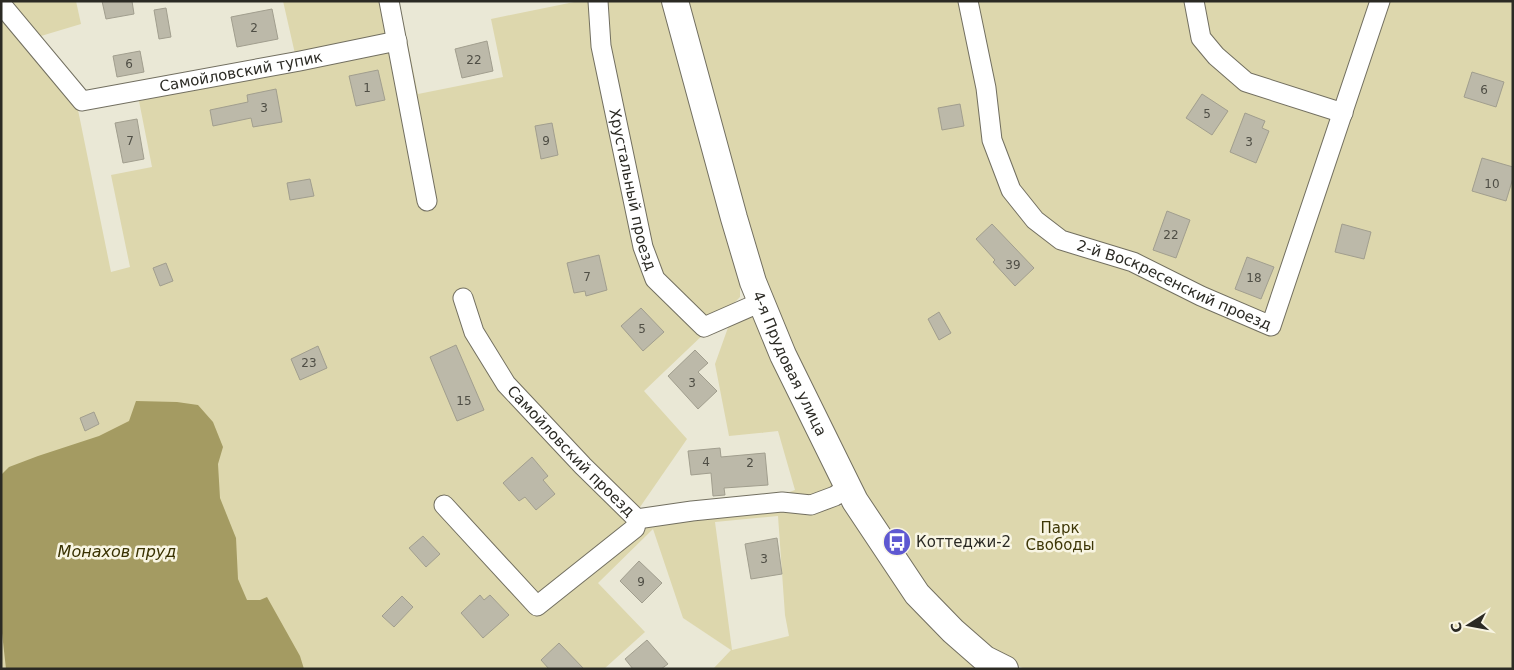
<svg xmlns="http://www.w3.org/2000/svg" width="1514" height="670" font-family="'DejaVu Sans',sans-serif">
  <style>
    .green { fill: #ddd7ad; fill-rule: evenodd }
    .water { fill: #a49b62 }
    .building { fill: #bcb9a9; stroke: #a19e8e }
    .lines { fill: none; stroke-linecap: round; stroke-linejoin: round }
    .street-casing { stroke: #726f60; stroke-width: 21 }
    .secondary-casing { stroke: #726f60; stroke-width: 28 }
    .street { stroke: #fff; stroke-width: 19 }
    .secondary { stroke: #fff; stroke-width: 26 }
    .labels { text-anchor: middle; stroke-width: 5; stroke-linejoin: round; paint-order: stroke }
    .number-label { font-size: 12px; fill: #4f4e45 }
    .street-label { font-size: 15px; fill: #2b2a24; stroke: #f8f5e3 }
    .park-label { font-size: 15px; fill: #3e3707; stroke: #f8f5e3 }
    .poi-label { font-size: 15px; fill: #2b2a24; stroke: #f8f5e3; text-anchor: start }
    .water-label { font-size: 16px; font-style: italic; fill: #393202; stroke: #f8f5e3 }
  </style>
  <rect width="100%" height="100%" fill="#eae8d6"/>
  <!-- green -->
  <g class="green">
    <path d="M10 1H76L81 24 41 36Z"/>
    <path d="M283 1H399L418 94 503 77 491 19 579 1H665L740 282V297L733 304 708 318V330L644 391 687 439 638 510 779 496 795 490 778 431 729 436 715 364 730 322 743 314 756 317 835 480 833 488 817 506H846L982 669H713L731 650 683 618 653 529 598 583 645 632 604 669H1V17L77 105 111 272 130 267 111 175 152 167 139 101 298 67ZM778 516 785 615 789 636 732 650 715 522Z"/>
    <path d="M686 1H1513V669H1025L991 654 924 588 888 538 766 294Z"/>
  </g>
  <!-- water -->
  <path class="water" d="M136 401 177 402 198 405 213 422 223 447 218 464 220 498 236 538 238 579 247 600H260L267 597 300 656 304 669H6L1 624V475L9 467 38 456 99 436 129 421Z"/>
  <!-- building -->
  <g class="building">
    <path d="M102 1H132L134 14 106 19Z"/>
    <path d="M166 8 171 37 159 39 154 10Z"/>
    <path d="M272 9 278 39 237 47 231 17Z"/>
    <path d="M487 41 493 71 462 78 455 49Z"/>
    <path d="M140 51 144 72 117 77 113 56Z"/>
    <path d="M378 70 385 100 356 106 349 76Z"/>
    <path d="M1472 72 1504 82 1496 107 1464 97Z"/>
    <path d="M276 89 282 122 253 127 251 118 213 126 210 110 248 102 247 95Z"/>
    <path d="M1202 94 1228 111 1212 135 1186 118Z"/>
    <path d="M960 104 964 126 942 130 938 108Z"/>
    <path d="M1245 113 1265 121 1262 128 1269 131 1256 163 1230 152Z"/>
    <path d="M137 119 144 159 123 163 115 123Z"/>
    <path d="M552 123 558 155 541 159 535 126Z"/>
    <path d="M1482 158 1513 167V178L1506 201 1472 191Z"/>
    <path d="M310 179 314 196 290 200 287 183Z"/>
    <path d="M1167 211 1190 220 1176 258 1153 250Z"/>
    <path d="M992 224 1034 268 1015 286 993 262 995 260 976 239Z"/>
    <path d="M1342 224 1371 232 1364 259 1335 252Z"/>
    <path d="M599 255 607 290 586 296 585 291 574 293 567 263Z"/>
    <path d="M1247 257 1274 267 1261 299 1235 289Z"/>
    <path d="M166 263 173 281 160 286 153 268Z"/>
    <path d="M641 308 664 332 643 351 621 326Z"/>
    <path d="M939 312 951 333 939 340 928 319Z"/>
    <path d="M456 345 484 410 457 421 430 357Z"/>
    <path d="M318 346 327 368 300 380 291 359Z"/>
    <path d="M695 350 708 363 698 372 717 391 698 409 668 376Z"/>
    <path d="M94 412 99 424 85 431 80 418Z"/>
    <path d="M720 448 721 457 765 453 768 485 724 488 725 495 713 496 711 473 691 475 688 451Z"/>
    <path d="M532 457 548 476 543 480 555 494 536 510 525 497 519 501 503 483Z"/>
    <path d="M423 536 440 554 426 567 409 548Z"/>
    <path d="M777 538 782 574 751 579 745 544Z"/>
    <path d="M639 561 662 583 642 603 620 581Z"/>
    <path d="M480 595 484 600 490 595 509 615 483 638 461 613Z"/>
    <path d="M402 596 413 607 394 627 382 616Z"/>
    <path d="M647 640 668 664 661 669H633L625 659Z"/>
    <path d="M559 643 584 669H549L541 660Z"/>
  </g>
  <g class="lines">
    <defs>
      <g id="street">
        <path d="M389 1 427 201"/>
        <path id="s1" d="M598 1 601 46 643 247 655 279 704 327 761 302"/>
        <path id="s2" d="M968 1 986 88 992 140 1011 190 1035 220 1061 240 1133 262 1201 296 1271 326 1380 1"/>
        <path d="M1194 1 1201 38 1216 56 1246 82 1343 113"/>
        <path id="s3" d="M1 4 82 101 300 61 397 41"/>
        <path id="s4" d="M463 298 474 332 506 384 583 466 637 519"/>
        <path d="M444 505 537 606 635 528 637 519"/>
        <path d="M637 519 692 511 782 502 811 505 835 496 848 487"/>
      </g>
      <g id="secondary">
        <path id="s5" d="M675 1 734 218 753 282 783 355 848 487 855 501 917 594 953 631 985 659 1005 669"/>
      </g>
    </defs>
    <!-- street casing -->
    <use href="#street" class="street-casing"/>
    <!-- secondary casing -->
    <use href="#secondary" class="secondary-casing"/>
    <!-- street -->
    <use href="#street" class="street"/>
    <!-- secondary -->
    <use href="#secondary" class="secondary"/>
  </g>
  <!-- icons -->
  <defs>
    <symbol id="bus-disc" viewBox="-11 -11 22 22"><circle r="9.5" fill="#5e58d1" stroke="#f8f5e3"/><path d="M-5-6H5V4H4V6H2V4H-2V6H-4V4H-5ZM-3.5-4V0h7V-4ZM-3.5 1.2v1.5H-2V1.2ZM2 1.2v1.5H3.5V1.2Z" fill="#fff"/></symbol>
  </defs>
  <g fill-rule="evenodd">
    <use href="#bus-disc" x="881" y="526" width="32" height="32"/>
  </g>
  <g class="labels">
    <!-- number labels -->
    <g class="number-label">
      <text x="254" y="32">2</text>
      <text x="474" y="64">22</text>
      <text x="129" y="68">6</text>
      <text x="367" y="92">1</text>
      <text x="1484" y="94">6</text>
      <text x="264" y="112">3</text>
      <text x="1207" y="118">5</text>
      <text x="130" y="145">7</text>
      <text x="546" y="145">9</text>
      <text x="1249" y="146">3</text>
      <text x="1492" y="188">10</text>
      <text x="1171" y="239">22</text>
      <text x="1013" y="269">39</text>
      <text x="587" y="281">7</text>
      <text x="1254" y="282">18</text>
      <text x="642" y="333">5</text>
      <text x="309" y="367">23</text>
      <text x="692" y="387">3</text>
      <text x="464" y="405">15</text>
      <text x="706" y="466">4</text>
      <text x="750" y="467">2</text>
      <text x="764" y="563">3</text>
      <text x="641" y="586">9</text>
    </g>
    <!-- street labels -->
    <g class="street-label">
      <text dy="5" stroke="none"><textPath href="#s3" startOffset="288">Самойловский тупик</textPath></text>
      <text dy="5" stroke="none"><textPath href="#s1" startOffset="192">Хрустальный проезд</textPath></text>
      <text dy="5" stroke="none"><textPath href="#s2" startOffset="388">2-й Воскресенский проезд</textPath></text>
      <text dy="5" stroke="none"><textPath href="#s5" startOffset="381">4-я Прудовая улица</textPath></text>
      <text dy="5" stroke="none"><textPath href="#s4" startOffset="190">Самойловский проезд</textPath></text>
    </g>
    <!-- park labels -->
    <g class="park-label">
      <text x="1060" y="533">Парк<tspan x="1060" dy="17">Свободы</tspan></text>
    </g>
    <!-- poi labels -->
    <g class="poi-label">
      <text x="916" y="547">Коттеджи-2</text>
    </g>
    <!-- water labels -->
    <g class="water-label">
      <text x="117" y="557">Монахов пруд</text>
    </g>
  </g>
  <!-- border -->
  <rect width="1514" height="670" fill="none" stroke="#2b2a24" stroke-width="5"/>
  <!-- north arrow -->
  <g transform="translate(1469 625) rotate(259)" stroke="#f8f5e3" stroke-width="4" paint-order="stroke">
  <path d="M0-4L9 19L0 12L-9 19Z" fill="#2b2a24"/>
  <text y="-8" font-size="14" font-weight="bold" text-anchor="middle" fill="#2b2a24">С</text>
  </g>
</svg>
